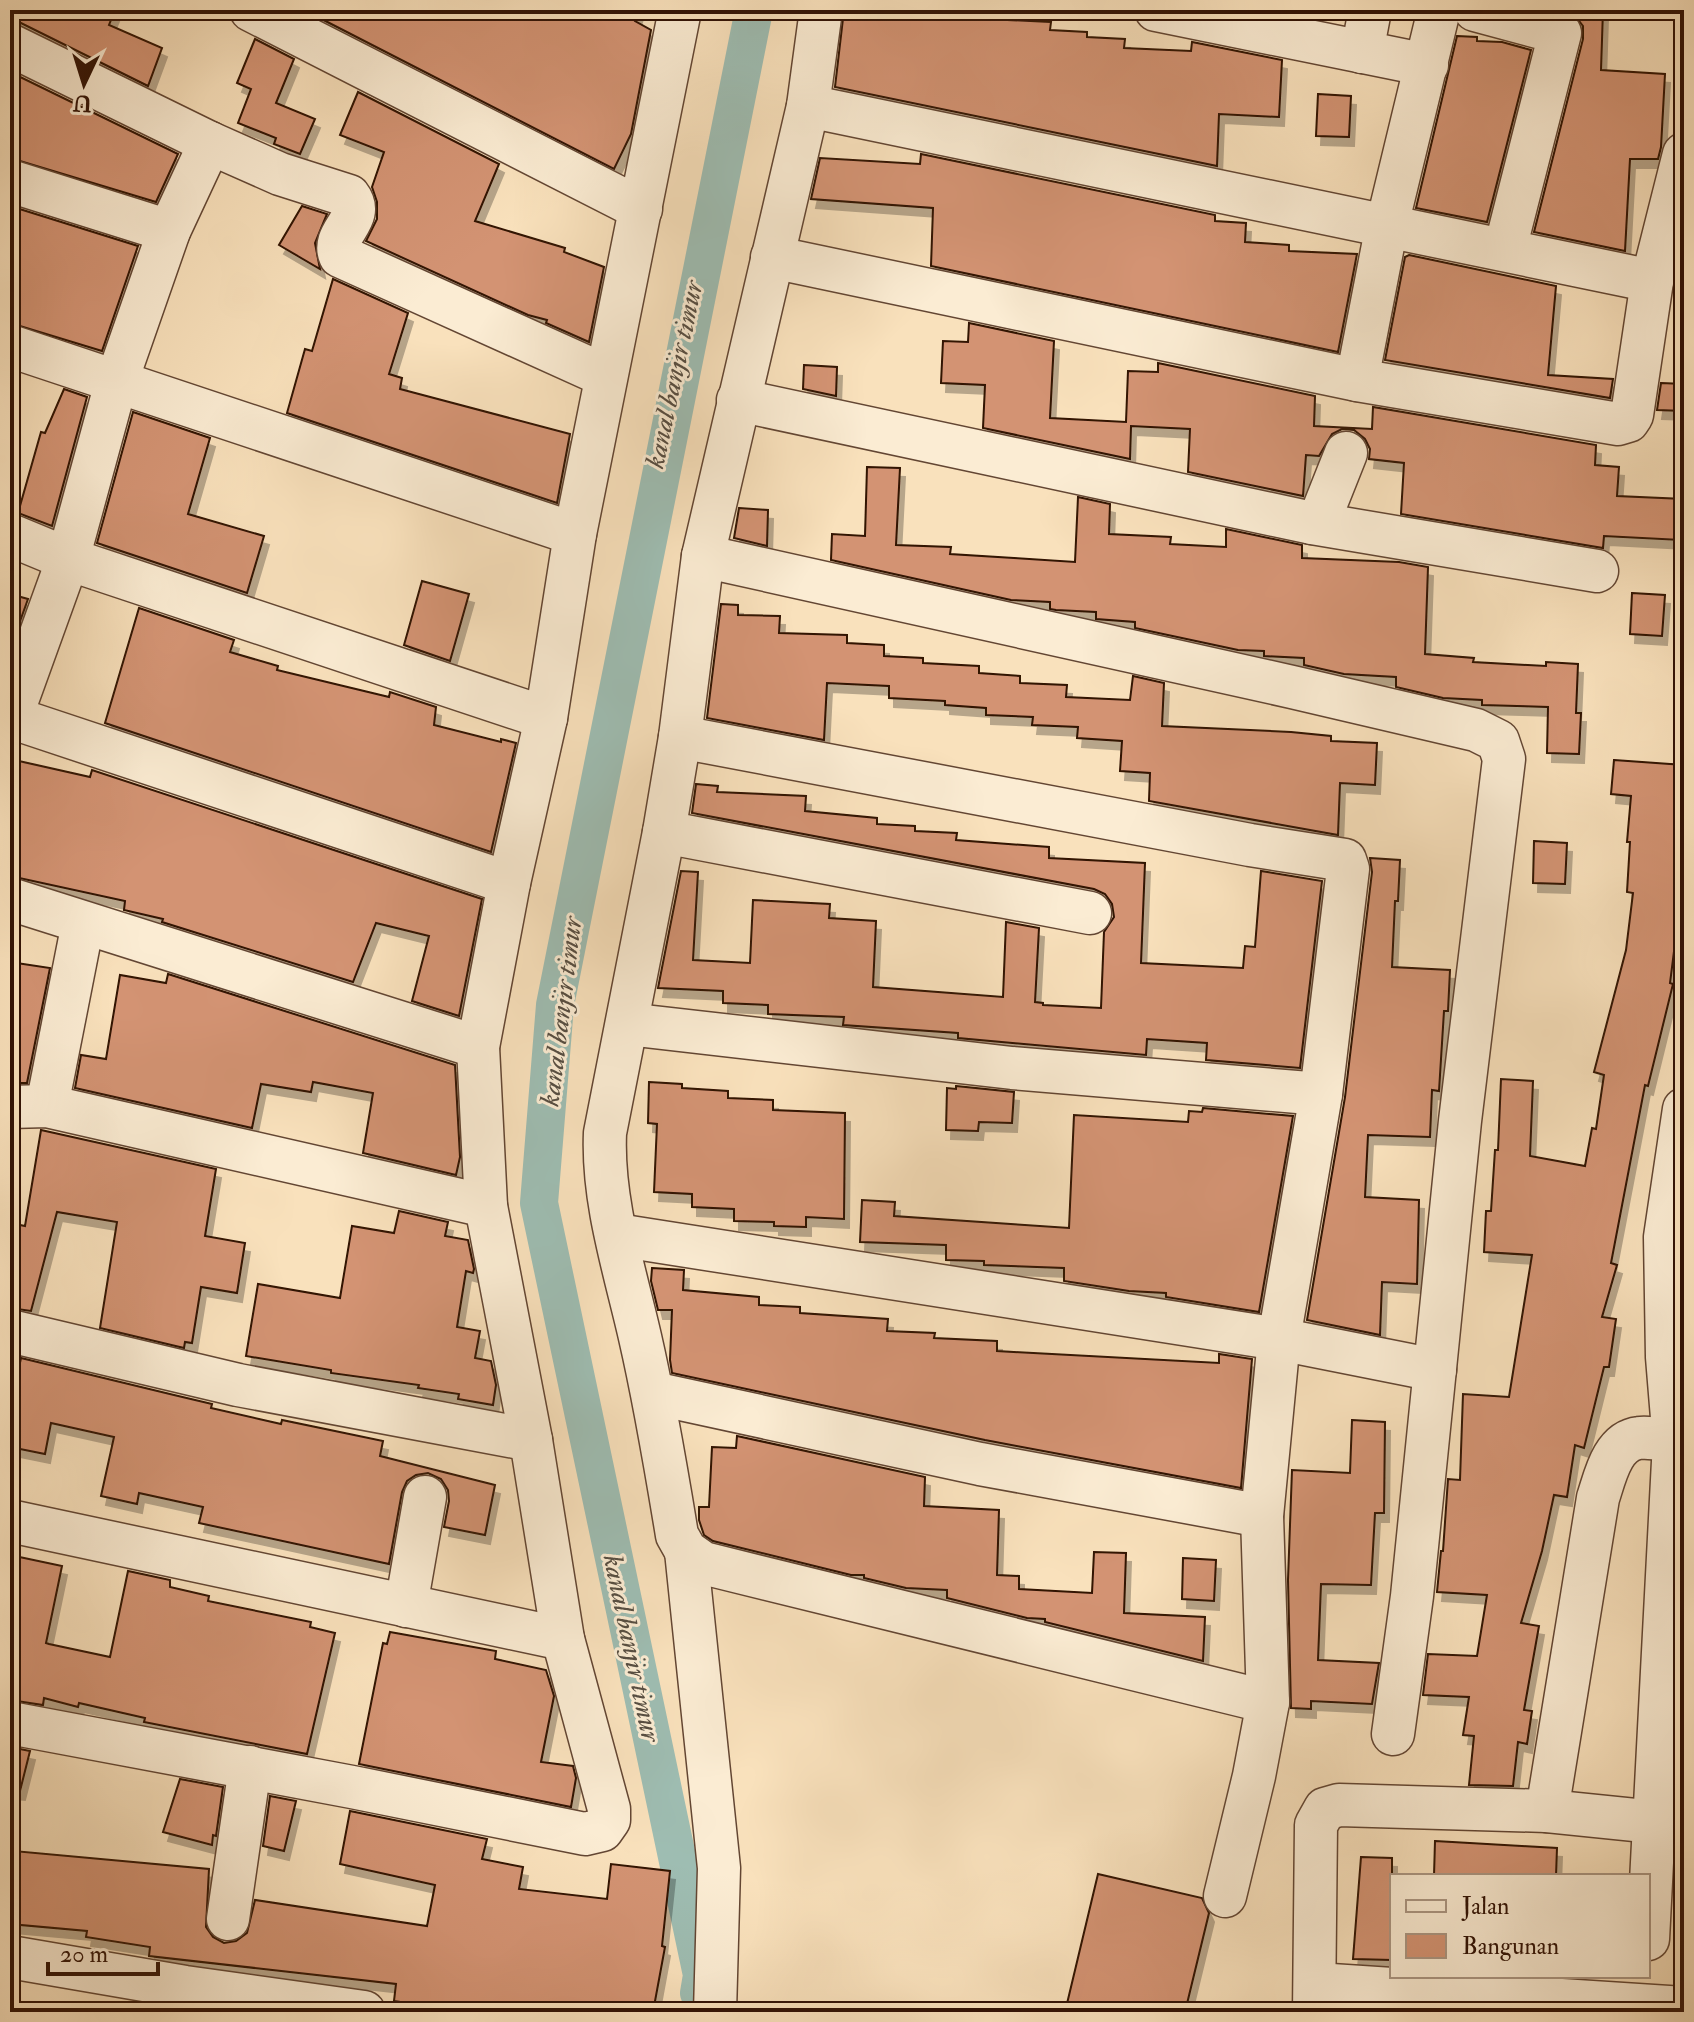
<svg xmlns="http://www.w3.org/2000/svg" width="1694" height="2022" font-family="'IM FELL Double Pica',serif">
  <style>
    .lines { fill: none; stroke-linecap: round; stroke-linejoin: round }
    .canal { stroke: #9ebdb2; stroke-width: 38 }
    .building { fill: #d39373; stroke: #311205; stroke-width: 2; filter: url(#shadow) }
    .minor-casing { stroke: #634633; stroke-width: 45 }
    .minor { stroke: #fbecd3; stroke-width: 42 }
    .labels { text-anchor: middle; stroke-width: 6; stroke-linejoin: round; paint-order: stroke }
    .water-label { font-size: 28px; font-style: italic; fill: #574e42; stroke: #fbecd3 }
  </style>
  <defs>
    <filter id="shadow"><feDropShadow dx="5" dy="9" stdDeviation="0" flood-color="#0004"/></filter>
  </defs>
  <rect width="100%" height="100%" fill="#f9e1bc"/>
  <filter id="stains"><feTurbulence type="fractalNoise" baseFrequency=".0025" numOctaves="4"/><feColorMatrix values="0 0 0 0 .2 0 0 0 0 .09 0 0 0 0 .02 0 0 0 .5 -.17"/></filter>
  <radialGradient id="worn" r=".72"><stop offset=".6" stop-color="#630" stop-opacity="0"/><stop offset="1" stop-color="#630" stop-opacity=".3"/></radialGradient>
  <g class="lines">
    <!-- canal -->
    <path class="canal" d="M699 1993 702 1975 539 1203 555 1005 754 10"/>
  </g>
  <!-- building -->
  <g class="building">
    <path d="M10 10H115L109 25 162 48 148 86 21 23 10 21Z"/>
    <path d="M304 10H638L635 21 651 30 631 134 614 169Z"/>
    <path d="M844 10H915L1008 16V20L1051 22 1050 30 1087 32V37L1125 39 1124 48 1191 51 1192 42 1282 60 1279 117 1219 114 1217 166 835 87Z"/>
    <path d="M1573 10H1603L1601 70 1665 74 1661 147 1658 159H1630L1625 251 1534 232 1583 39V26L1573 13Z"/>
    <path d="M1457 36 1477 37V41L1502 42 1531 50 1487 222 1416 208Z"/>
    <path d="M255 39 294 59 276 103 315 119 300 154 274 144 276 138 238 123 251 89 237 83Z"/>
    <path d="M10 72 178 154 156 202 10 158Z"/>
    <path d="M358 92 499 164 475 221 565 248 564 252 604 267 589 342 546 323 547 320 528 315 366 241 377 219V202L372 187 384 152 340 135Z"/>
    <path d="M1318 94 1351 96 1349 137 1316 136Z"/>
    <path d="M921 154 1215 215V221L1246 223 1245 242 1289 245V251L1357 254 1338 352 931 266 933 208 811 199 820 158 920 164Z"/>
    <path d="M10 206 138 246 102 351 10 323Z"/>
    <path d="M302 206 327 214 315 243 320 269 279 245Z"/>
    <path d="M1409 255 1556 286 1548 375 1613 379 1610 398 1385 360 1405 257Z"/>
    <path d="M333 279 408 313 389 374 402 378 400 389 570 434 557 503 287 413 305 349 312 351Z"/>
    <path d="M969 323 1054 341 1050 418 1126 422 1128 371 1158 372V363L1315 396 1314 426 1372 429 1373 407 1596 445 1595 465 1619 467 1617 496 1684 499 1681 540 1604 536 1603 548 1401 514 1404 463 1369 459 1370 449 1365 439 1354 430 1342 429 1332 434 1319 456 1306 455 1303 496 1188 472 1190 429 1131 426 1130 459 983 428 985 385 941 383 943 341 968 342Z"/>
    <path d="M804 365 837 367 836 396 803 389Z"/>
    <path d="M1661 383 1684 384V411L1657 410Z"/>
    <path d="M64 389 87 397 52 526 18 513 41 432 45 433Z"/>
    <path d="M133 412 210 438 188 514 264 536 247 593 97 543Z"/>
    <path d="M867 467 900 468 896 545 951 547 950 554 1075 562 1078 497 1110 504 1109 534 1171 537 1170 544 1226 547V529L1302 545V558L1399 562 1428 567 1425 654 1474 658 1473 662 1546 666V662L1578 664 1576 713H1581L1579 754 1547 753 1548 707 1482 705V700L1443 698 1396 687V677L1344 674 1304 665V658L1264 656V651L1238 650 1135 628V622L1096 619V612L1056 610 1050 609V602L1011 600 831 560 832 534 865 536Z"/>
    <path d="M739 508 768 510 767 546 734 538Z"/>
    <path d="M422 581 469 594 450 661 404 645Z"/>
    <path d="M1632 593 1665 595 1662 636 1630 634Z"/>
    <path d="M10 594 28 599 10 649Z"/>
    <path d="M721 604 738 605V615L780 616 779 633 847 635V643L884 645V656L923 658V663L979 666V673L1020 676V683L1067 685 1066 697 1130 700 1133 676 1164 683 1162 726 1291 732 1331 736V741L1377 743 1375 785 1340 783 1338 835 1149 801 1150 773 1120 771 1122 741 1077 738 1078 727 1032 725 1033 717 986 715V708L945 705V701L889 698V686L827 683 824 740 707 718Z"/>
    <path d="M139 608 234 640 230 652 278 666 277 670 389 697 390 692 436 707 434 725 501 742V739L516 743 491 852 105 723Z"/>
    <path d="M10 759 90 777 92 770 482 899 459 1016 412 1001 429 936 376 923 353 982 162 922 163 919 124 910 125 901 10 876Z"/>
    <path d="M1614 760 1684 765V896H1681L1670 983 1673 984 1648 1086 1645 1085 1611 1263 1617 1265 1602 1317 1616 1319 1609 1367H1604L1584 1448 1575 1445 1567 1497 1554 1495 1542 1551 1521 1623 1539 1626 1524 1710 1532 1711 1527 1744 1518 1742 1513 1786 1469 1785 1474 1736 1463 1735 1469 1697 1423 1695 1428 1654 1477 1656 1487 1595 1437 1592 1441 1551H1443L1448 1479 1460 1480 1463 1394 1509 1397 1532 1255 1484 1252 1486 1211H1491L1495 1150H1498L1501 1079 1533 1081 1530 1156 1585 1166 1592 1128 1596 1129 1604 1075 1594 1072 1626 950 1633 893 1627 892 1630 842H1627L1631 796 1611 794Z"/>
    <path d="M696 784 718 786 717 792 806 796 805 811 877 818V824L915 826V831L957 833 956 840 1049 847V858L1145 863 1141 963 1243 968 1245 946 1255 947 1261 871 1322 881 1300 1068 1206 1060 1207 1043 1147 1039 1146 1055 958 1038V1033L843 1025 844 1017 768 1014V1005L723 1003V991L658 988 681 871 698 872 693 960 750 963 753 900 830 904 829 918 876 921 873 987 1003 997 1006 922 1039 928 1035 1002 1043 1003V1005L1101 1008 1104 932 1114 917 1112 904 1105 894 1094 889 692 813Z"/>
    <path d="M1534 841 1567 843 1565 884 1533 883Z"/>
    <path d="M1370 858 1400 860 1398 901H1395L1392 967 1450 970 1448 1011H1444L1439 1091 1432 1090 1430 1137 1368 1135 1365 1197 1419 1200 1417 1284 1382 1282 1380 1335 1307 1320 1345 1097 1372 872Z"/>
    <path d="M10 962 50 968 27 1083H10Z"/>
    <path d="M168 974 455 1065 460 1157 456 1175 363 1153 373 1093 313 1082 311 1092 261 1084 252 1128 75 1088 81 1055 106 1059 120 975 166 983Z"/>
    <path d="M649 1082 682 1084V1088L728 1091V1098L773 1100V1110L845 1113 844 1219 806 1217V1227L774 1226V1222L734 1221V1209L692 1207V1194L654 1192 657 1124 648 1123Z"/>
    <path d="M956 1086 1014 1092 1012 1123 979 1122 978 1131 946 1130 947 1088 956 1089Z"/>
    <path d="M1203 1108 1293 1116 1259 1312 1166 1297V1293L1129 1291 1064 1281V1268L984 1265V1261L946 1260V1245L860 1242 862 1200 895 1202 894 1216 1069 1228 1074 1115 1188 1122 1189 1111 1202 1112Z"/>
    <path d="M41 1130 216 1169 205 1236 245 1243 237 1293 201 1287 192 1343 185 1342 184 1348 100 1328 117 1222 57 1212 31 1311 10 1308V1244L15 1224 25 1226Z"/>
    <path d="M399 1211 448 1222 445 1236 468 1240 474 1269 473 1273 466 1271 457 1327 480 1331 475 1358 491 1361 496 1385 493 1405 458 1399 459 1394 418 1388 419 1385 331 1373V1370L246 1356 258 1284 340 1298 352 1226 394 1233Z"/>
    <path d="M652 1268 684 1270 683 1290 759 1297V1305L800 1307V1313L888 1319 887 1331 935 1333 934 1338 997 1341V1351L1219 1363V1354L1252 1359 1241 1488 985 1440 672 1373 670 1360 672 1310H658L651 1281Z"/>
    <path d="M21 1358 174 1395 212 1404 211 1408 281 1424 282 1420 383 1441 380 1456 495 1485 485 1535 444 1527 449 1501 448 1490 441 1479 428 1473 416 1475 407 1481 402 1492 389 1564 199 1523 203 1507 139 1493 137 1504 101 1496 114 1437 51 1423 45 1454 10 1447V1410Z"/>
    <path d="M1352 1420 1385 1422 1384 1513H1375L1371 1585 1321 1584 1318 1660 1379 1663 1374 1692 1372 1704 1311 1701V1709L1291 1708 1288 1580 1292 1470 1350 1473Z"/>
    <path d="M737 1436 925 1477 924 1506 999 1510 997 1575 1019 1576V1589L1092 1593 1094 1552 1126 1553 1124 1613 1205 1617 1203 1661 1045 1622V1619L1027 1618 947 1598V1590L906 1588 864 1578V1575H851L713 1541 704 1535 699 1520V1507H709L712 1447 736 1448Z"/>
    <path d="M10 1555 62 1566 46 1643 49 1644 110 1657 128 1571 170 1580V1587L209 1596 208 1601 311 1622 310 1627 335 1633 307 1754 144 1722 145 1718 79 1703 78 1707 44 1698 43 1705 10 1700Z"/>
    <path d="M1183 1558 1216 1560 1214 1601 1182 1599Z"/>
    <path d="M390 1632 496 1651 495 1659 546 1670 554 1696 541 1762 573 1766 576 1778 571 1807 359 1764 383 1643 387 1644Z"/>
    <path d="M10 1747 30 1751 20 1791 10 1790Z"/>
    <path d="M180 1779 223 1787 216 1836 213 1835 212 1845 163 1832Z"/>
    <path d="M270 1796 296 1801 284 1851 263 1846Z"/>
    <path d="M350 1811 487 1839 482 1859 523 1867 519 1889 607 1899 611 1864 670 1871 662 1946 665 1947 653 2012H466L394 2001 396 1984 149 1956 150 1947 86 1937 87 1931 10 1924 14 1851 209 1869 206 1927 213 1937 224 1943 236 1941 247 1933 255 1900 427 1926 435 1885 340 1864Z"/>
    <path d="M1435 1841 1557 1848 1556 1876H1434Z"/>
    <path d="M1361 1857 1392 1858V1960L1353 1959Z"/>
    <path d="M1098 1874 1202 1898 1209 1913 1185 2012H1065Z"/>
  </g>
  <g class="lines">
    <defs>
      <g id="minor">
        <path d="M251 10 641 209"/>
        <path d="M821 10 808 106 703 556 680 737 664 832 605 1133C602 1201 625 1271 640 1337 655 1402 666 1468 677 1535L686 1551 703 1563 1268 1702 1254 1776 1225 1896"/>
        <path d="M1156 10 1427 65"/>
        <path d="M1475 10 1560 33 1505 249"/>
        <path d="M10 45 210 143 280 174 349 196C367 219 330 233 340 256L606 376"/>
        <path d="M1362 52 1370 10"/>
        <path d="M808 106 1652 281"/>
        <path d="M10 181 169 231"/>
        <path d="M772 257 1357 380 1618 424 1628 421 1632 415 1652 281 1684 154"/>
        <path d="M10 346 575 534"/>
        <path d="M1357 380 1387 225 1439 10"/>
        <path d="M738 400 1312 523 1597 571"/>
        <path d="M1312 523 1319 521 1346 453"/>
        <path d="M10 535 68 559 546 718"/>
        <path d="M703 556 1292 687 1476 730 1498 741 1504 759 1460 1121 1412 1596 1393 1734"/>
        <path d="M10 717 509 883"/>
        <path d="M11 717 68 559 116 383 169 231 210 143"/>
        <path d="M680 737 1250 845 1345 860 1348 869 1321 1094 1279 1339 1262 1516 1268 1702"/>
        <path d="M664 832 1090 913"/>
        <path d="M10 899 478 1047"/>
        <path d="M627 1024 1012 1068 1321 1094"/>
        <path d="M47 1106 83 923"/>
        <path d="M10 1107 47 1106 486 1206"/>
        <path d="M617 1235 1279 1339 1435 1370"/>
        <path d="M10 1331 238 1385 531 1440"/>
        <path d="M653 1393 980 1464 1262 1516"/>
        <path d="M10 1521 563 1639"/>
        <path d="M686 1551 719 1868 715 2012"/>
        <path d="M406 1606 425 1497"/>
        <path d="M10 1723 352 1787 585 1834 602 1830 609 1820V1809L563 1639 531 1440 486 1206 478 1047 509 883 546 718 575 534 680 10"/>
        <path d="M1547 1811 1598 1498C1605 1477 1612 1441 1639 1438 1653 1436 1670 1442 1684 1443"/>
        <path d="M228 1919 250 1767"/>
        <path d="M1648 1939 1674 1442 1667 1357 1665 1237 1684 1109"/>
        <path d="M10 1957 185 1987 364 2012"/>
        <path d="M1316 1984 1684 2008"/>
        <path d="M1314 2012 1316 1825 1325 1809 1339 1805 1547 1811 1684 1825"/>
      </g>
    </defs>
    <!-- minor casing -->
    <use href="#minor" class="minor-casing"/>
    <!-- minor -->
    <use href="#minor" class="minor"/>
  </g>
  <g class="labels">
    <!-- water labels -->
    <g class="water-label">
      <text transform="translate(673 374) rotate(-78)" y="10">kanal banjir timur</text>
      <text transform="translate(560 1011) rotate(-83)" y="10">kanal banjir timur</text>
      <text transform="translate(633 1648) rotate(78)" y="10">kanal banjir timur</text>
    </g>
  </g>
  <!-- margin -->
  <rect width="1694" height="2022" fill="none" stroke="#f9e1bc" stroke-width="40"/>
  <rect x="12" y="12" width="1670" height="1998" fill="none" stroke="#311205" stroke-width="4"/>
  <rect x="20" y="20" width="1654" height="1982" fill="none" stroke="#311205" stroke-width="2"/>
  <!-- legend -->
  <rect x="1390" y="1874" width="260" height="104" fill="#fbecd3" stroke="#aa9581" stroke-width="2"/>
  <rect x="1406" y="1900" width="40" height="12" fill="#fbecd3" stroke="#aa9581" stroke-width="2"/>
  <text x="1462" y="1914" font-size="24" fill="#311205">Jalan</text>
  <rect x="1406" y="1934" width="40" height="24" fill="#d39373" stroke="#aa9581" stroke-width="2"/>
  <text x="1462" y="1954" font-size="24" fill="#311205">Bangunan</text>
  <!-- north arrow -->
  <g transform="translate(84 84) rotate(184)" stroke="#fbecd3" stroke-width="6" paint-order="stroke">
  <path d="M0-6L14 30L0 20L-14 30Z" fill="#311205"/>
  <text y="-12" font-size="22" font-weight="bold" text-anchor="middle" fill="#311205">U</text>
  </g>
  <!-- scale -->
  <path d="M48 1962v12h110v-12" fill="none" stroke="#311205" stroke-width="4"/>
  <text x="60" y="1962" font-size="24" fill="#311205" stroke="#fbecd3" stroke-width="6" paint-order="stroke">20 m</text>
  <rect width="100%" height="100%" filter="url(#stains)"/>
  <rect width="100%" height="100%" fill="url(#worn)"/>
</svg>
